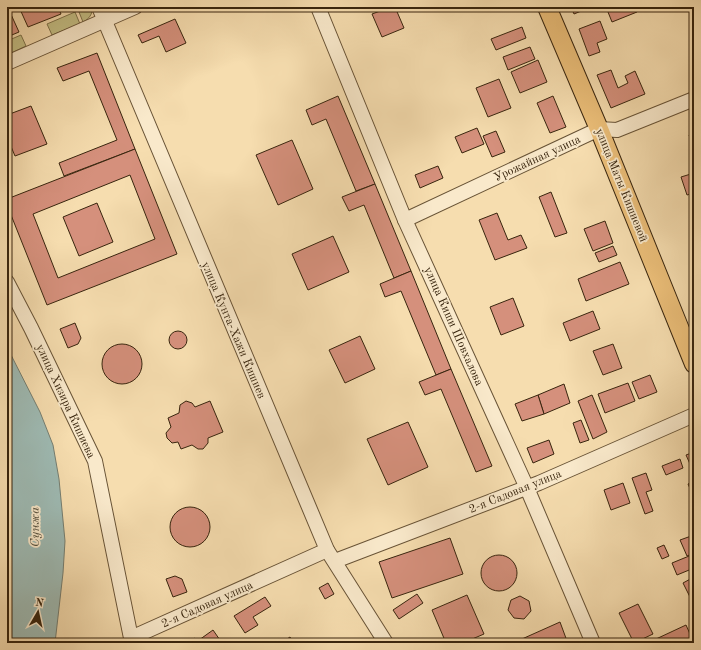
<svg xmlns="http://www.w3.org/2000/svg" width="701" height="650" font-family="'Old Standard TT',serif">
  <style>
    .green { fill: #c4bf85; stroke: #7e724a }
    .water { fill: #9ebab3; stroke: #757e71 }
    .building { fill: #d5907c; stroke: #38250e; fill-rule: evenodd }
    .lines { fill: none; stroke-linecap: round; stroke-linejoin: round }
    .minor-casing { stroke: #685336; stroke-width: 16 }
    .major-casing { stroke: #38250e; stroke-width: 20 }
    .minor { stroke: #f9e9cb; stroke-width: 14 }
    .major { stroke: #ebbe78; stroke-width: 18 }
    .labels { text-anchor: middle; stroke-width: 3.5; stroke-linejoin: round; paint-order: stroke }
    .street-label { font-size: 12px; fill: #38250e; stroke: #f9e9cb }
    .water-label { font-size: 13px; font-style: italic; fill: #575240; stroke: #f9e9cb }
  </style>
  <rect width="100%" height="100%" fill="#f6ddaf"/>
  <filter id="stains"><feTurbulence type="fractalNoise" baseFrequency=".005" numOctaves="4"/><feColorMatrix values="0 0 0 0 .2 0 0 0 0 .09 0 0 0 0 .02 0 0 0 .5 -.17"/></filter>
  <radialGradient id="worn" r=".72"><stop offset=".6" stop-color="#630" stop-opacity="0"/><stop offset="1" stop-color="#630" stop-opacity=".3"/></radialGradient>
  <!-- green -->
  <g class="green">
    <path d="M77 7H92C93 14 89 19 83 22Z"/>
    <path d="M75 12 80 24 52 35 47 24Z"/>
    <path d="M21 35 26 46 11 53 7 45V41Z"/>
  </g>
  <!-- water -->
  <path class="water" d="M7 347 40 412 53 445 59 479 65 541 63 573 55 643H7Z"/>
  <!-- building -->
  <g class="building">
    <path d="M7 7H17L9 10 19 32 7 37Z"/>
    <path d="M19 7H58L61 14 28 27Z"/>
    <path d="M391 7H395L404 28 382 37 372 14Z"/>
    <path d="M571 7H591L574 14Z"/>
    <path d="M606 7H635L637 12 612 22Z"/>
    <path d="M690 7H694V17Z"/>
    <path d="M175 19 186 43 166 52 159 36 142 43 138 35Z"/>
    <path d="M600 21 607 39 597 43 600 52 589 56 579 29Z"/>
    <path d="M522 27 526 38 496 50 491 39Z"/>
    <path d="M530 47 535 59 508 70 503 57Z"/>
    <path d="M97 53 135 149 64 176 59 163 117 140 89 71 63 81 57 68Z"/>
    <path d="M538 60 547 82 520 93 511 72Z"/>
    <path d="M611 70 618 88 628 83 625 76 635 71 645 94 611 108 597 75Z"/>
    <path d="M499 79 511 108 488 117 476 88Z"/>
    <path d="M338 96 375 184 356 191 326 119 312 125 306 110Z"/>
    <path d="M553 96 566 127 550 133 537 103Z"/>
    <path d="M31 106 47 144 15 156 7 137V115Z"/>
    <path d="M477 128 484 144 462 153 455 137Z"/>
    <path d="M496 131 505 152 492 157 483 136Z"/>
    <path d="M694 133V147L689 135Z"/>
    <path d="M292 140 313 189 278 205 256 155Z"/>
    <path d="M135 149 177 254 47 305 7 205V199ZM130 175 155 239 58 278 33 214Z"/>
    <path d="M438 166 443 178 420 188 415 175Z"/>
    <path d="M694 173V193L687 195 681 177Z"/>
    <path d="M375 184 411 271 394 278 364 205 349 211 342 197Z"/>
    <path d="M551 192 567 233 555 237 539 197Z"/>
    <path d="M97 203 113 242 79 256 63 217Z"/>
    <path d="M497 213 508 240 521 235 527 248 495 260 479 220Z"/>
    <path d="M605 221 613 243 593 251 584 229Z"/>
    <path d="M333 236 349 272 308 290 292 254Z"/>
    <path d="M613 246 617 255 599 262 595 253Z"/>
    <path d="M620 262 629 284 586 301 578 279Z"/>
    <path d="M411 271 451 369 436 375 401 291 385 297 380 284Z"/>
    <path d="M513 298 524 326 501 335 490 307Z"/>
    <path d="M593 311 600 329 570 341 563 323Z"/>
    <path d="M75 323 81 338 78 344 68 348 60 329Z"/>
    <circle cx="178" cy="340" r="9"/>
    <path d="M360 336 375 369 345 383 329 350Z"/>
    <path d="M613 344 622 368 603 375 593 351Z"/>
    <circle cx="122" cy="364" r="20"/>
    <path d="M451 369 492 466 476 472 441 389 425 395 419 382Z"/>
    <path d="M650 375 657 392 639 399 632 382Z"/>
    <path d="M628 383 635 401 605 413 598 394Z"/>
    <path d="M564 384 570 403 544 414 538 395Z"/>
    <path d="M538 395 544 414 522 421 515 404Z"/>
    <path d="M592 395 607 432 593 439 578 401Z"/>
    <path d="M186 401 192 403 195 407 210 401 223 432 208 438V443L203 449H198L192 445 181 449 178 442 172 443 167 438 166 433 171 427 168 418 179 413 180 405Z"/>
    <path d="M581 420 589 440 580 443 573 423Z"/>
    <path d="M408 422 428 467 388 485 367 439Z"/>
    <path d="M549 440 554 454 533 463 527 448Z"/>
    <path d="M694 452V473L686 455Z"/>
    <path d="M680 459 683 468 666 475 662 466Z"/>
    <path d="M646 473 652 490 646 492 653 511 645 514 632 478Z"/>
    <path d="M694 481V492L692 493 688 484Z"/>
    <path d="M623 483 630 503 611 510 604 490Z"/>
    <circle cx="190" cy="527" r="20"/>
    <path d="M694 535V553L687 556 680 540Z"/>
    <path d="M450 538 463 574 392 598 379 562Z"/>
    <path d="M664 545 669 556 662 559 657 548Z"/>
    <path d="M694 554V568L677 575 672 563Z"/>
    <circle cx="499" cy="573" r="18"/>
    <path d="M175 576 182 579 187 592 173 597 166 579Z"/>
    <path d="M694 577V605L683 583Z"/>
    <path d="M328 583 334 594 325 599 319 588Z"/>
    <path d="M417 594 423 603 399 619 393 610Z"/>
    <path d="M467 595 484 634 463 643H446L432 610Z"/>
    <path d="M520 596 529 601 531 611 524 619 514 618 508 610 511 600Z"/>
    <path d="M265 597 271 606 253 617 258 625 245 633 234 616Z"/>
    <path d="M638 604 653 634 634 643 619 613Z"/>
    <path d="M560 622 567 641 562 643H513Z"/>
    <path d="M686 625 694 643H658L656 639Z"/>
    <path d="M213 630 222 643H201L199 640Z"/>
    <path d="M290 637 294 643H281Z"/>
    <path d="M195 638 198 643H188Z"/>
  </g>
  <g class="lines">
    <defs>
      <g id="minor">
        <path d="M99 7 327 550 386 643"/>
        <path d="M318 7 405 220 527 488 593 643"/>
        <path d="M7 63 135 7"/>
        <path d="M405 220 599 129 617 130 694 99"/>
        <path d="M7 282 31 328 95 461 132 643"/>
        <path d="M335 561 539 483 694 415"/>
        <path d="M131 638 327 550"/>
      </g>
      <path id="major" d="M547 7 599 129 694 364"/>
    </defs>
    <!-- minor casing -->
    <use href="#minor" class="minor-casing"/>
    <!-- major casing -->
    <use href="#major" class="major-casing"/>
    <!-- minor -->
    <use href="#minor" class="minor"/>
    <!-- major -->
    <use href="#major" class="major"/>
  </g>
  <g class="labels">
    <!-- street labels -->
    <g class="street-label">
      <text transform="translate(537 158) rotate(-25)" y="4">Урожайная улица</text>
      <text transform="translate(622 185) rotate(68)" y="4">улица Маты Кишиевой</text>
      <text transform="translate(454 326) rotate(66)" y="4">улица Киши Шовхалова</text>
      <text transform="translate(234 330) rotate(67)" y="4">улица Кунта-Хажи Кишиев</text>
      <text transform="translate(66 401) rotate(65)" y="4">улица Хизира Кишиева</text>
      <text transform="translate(515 491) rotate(-22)" y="4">2-я Садовая улица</text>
      <text transform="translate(207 604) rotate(-24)" y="4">2-я Садовая улица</text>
    </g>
    <!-- water labels -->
    <g class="water-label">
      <text transform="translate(34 527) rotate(-90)" y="5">Сунжа</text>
    </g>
  </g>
  <!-- margin -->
  <rect width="701" height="650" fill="none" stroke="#f6ddaf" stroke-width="24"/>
  <rect x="8" y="8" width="685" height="634" fill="none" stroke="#38250e" stroke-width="2"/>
  <rect x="12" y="12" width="677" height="626" fill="none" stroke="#38250e"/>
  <!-- north arrow -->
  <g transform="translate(38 612) rotate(9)" stroke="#f9e9cb" stroke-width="3" paint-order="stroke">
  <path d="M0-3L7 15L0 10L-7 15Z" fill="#38250e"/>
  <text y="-6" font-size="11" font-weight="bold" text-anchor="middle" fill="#38250e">N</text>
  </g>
  <rect width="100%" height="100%" filter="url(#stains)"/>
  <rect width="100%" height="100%" fill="url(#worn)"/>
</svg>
